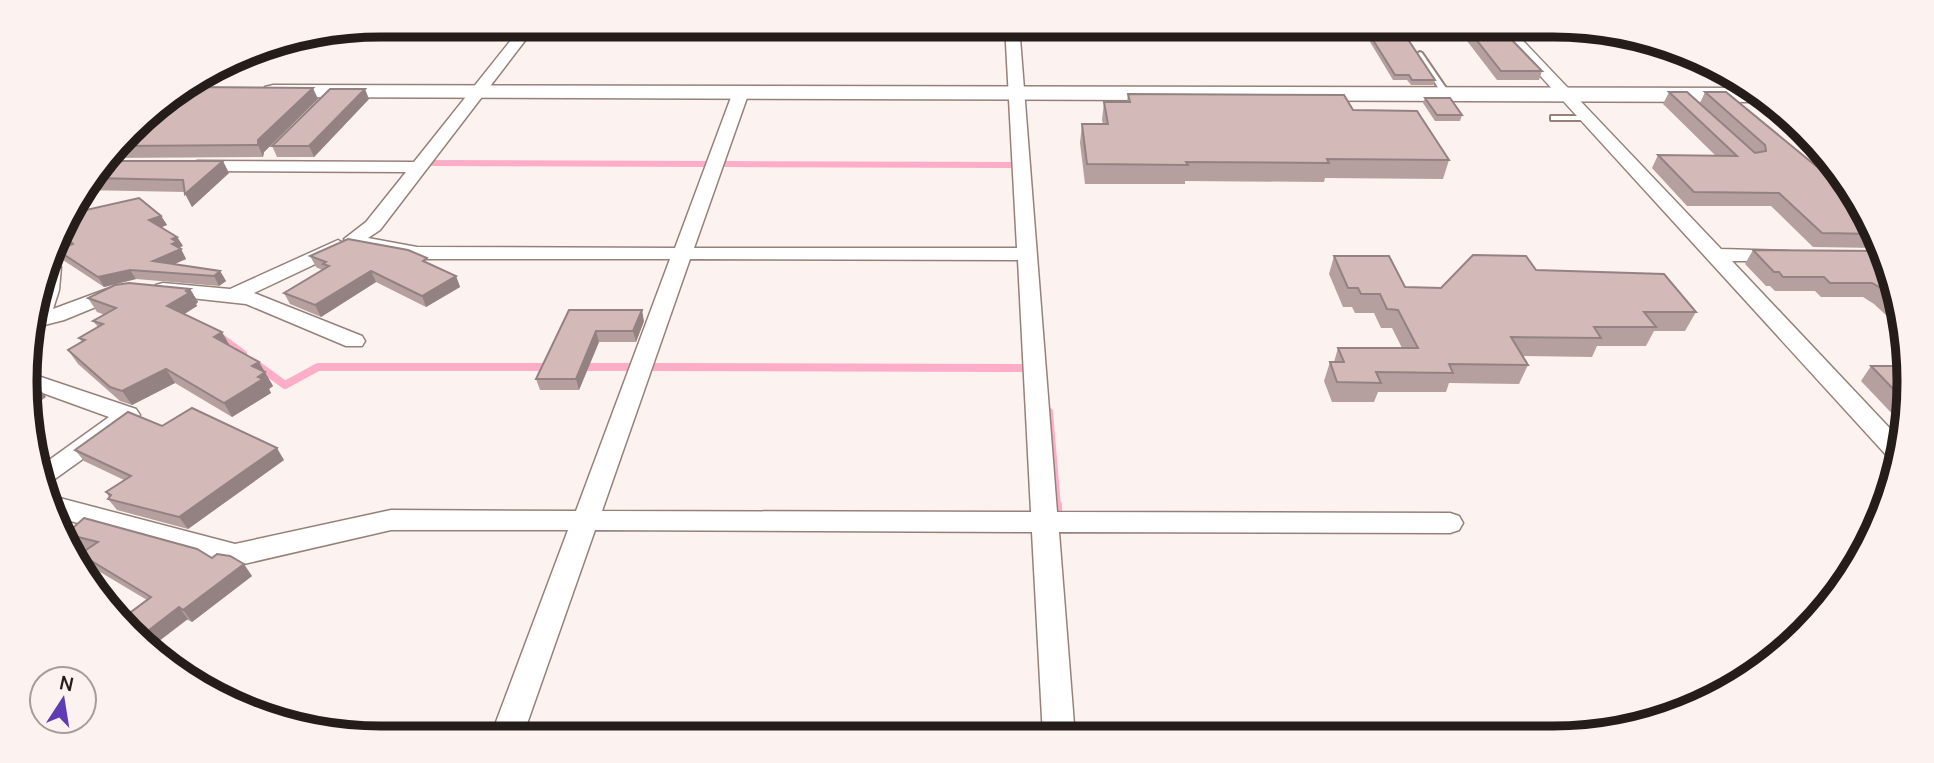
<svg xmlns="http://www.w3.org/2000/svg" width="1934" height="763" font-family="Manrope,sans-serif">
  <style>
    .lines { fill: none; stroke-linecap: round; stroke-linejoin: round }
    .stream-far3 { stroke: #feadc8; stroke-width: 5 }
    .stream-far2 { stroke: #feadc8; stroke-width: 6 }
    .stream-far1 { stroke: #feadc8; stroke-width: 8 }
    .stream { stroke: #feadc8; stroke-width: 10 }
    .lane-casing { stroke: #968179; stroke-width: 4 }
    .street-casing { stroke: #968179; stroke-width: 3 }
    .secondary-casing { stroke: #968179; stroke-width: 3 }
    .lane { fill: #fff; fill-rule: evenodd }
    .street { fill: #fff; fill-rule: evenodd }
    .secondary { fill: #fff; fill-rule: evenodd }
    .wall { fill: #b5a09f }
    .shaded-wall { fill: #948282 }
    .building { fill: #d3bab9; stroke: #948282; stroke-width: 2 }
    .rim { fill: none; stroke: #251d1a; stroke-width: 9 }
  </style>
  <rect width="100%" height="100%" fill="#fcf2ef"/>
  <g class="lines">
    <!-- stream-far3 -->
    <g class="stream-far3">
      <path d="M334 32 518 33"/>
      <path d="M528 33 1007 34"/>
      <path d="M1017 34 1377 35"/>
      <path d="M1397 35H1472"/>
      <path d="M1516 35H1615"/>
    </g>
    <!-- stream-far2 -->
    <g class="stream-far2">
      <path d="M429 163 707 164"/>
      <path d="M723 164 1014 165"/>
      <path d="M1807 167H1829"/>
    </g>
    <!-- stream-far1 -->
    <g class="stream-far1">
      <path d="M220 337 243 354"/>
      <path d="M256 364 285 385 318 367H550"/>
      <path d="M581 367H631"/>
      <path d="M649 367 1027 368"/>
      <path d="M1049 412 1057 507"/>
    </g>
    <!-- stream -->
    <g class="stream">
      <path d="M1057 505V511"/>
      <path d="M1074 734 1326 736"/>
      <path d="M358 735H495"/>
      <path d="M519 735 829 737"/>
    </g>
    <defs>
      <g id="lane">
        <path d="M1420 52 1422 53 1450 94 1449 96 1442 94 1417 54Z"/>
        <path d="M1551 116H1586L1590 118 1586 120H1551Z"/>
      </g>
      <g id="street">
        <path d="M523 25H537L380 230 368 238 417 247 675 248 733 92 741 87 749 92 694 248H1017L1005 25H1019L1057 512 1450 513 1459 516 1463 523 1459 530 1450 533 1059 532 1075 737H1043L1032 532 595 530 522 738H490L568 530H391L235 566 56 517 49 497 52 496 235 544 391 510 576 511 670 259H417L354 247 344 239 366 222 406 172 197 171 188 166 197 161 414 162ZM690 259 1018 260 1031 512 602 511Z"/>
        <path d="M1494 25H1508L1721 249 1787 251 1790 255 1787 259 1780 261H1732L1898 437 1895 459 1888 457Z"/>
        <path d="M338 240 348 246 345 250 254 293 362 336 365 341 362 346H346L246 304 163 295 156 293 153 289 156 285 163 283 230 289Z"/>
        <path d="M52 261 61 267 59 290 53 309 118 285 125 287 128 291 125 295 64 320 29 329Z"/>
        <path d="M29 373 136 409 140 415 136 421 45 486 38 468 109 417 29 388Z"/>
      </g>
      <path id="secondary" d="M273 85 1745 88 1764 99 1756 102 265 97 262 92 265 87Z"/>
    </defs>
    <!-- lane casing -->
    <use href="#lane" class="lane-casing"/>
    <!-- street casing -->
    <use href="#street" class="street-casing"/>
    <!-- secondary casing -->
    <use href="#secondary" class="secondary-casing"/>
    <!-- lane -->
    <use href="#lane" class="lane"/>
    <!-- street -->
    <use href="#street" class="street"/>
    <!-- secondary -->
    <use href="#secondary" class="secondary"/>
  </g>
  <!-- wall -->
  <g class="wall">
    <path d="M1454 24H1499L1508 36 1542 71 1539 80H1497Z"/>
    <path d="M1368 32 1435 80 1433 85H1411L1407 80H1393L1367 37Z"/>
    <path d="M1669 92 1700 103 1705 92 1872 223 1879 248 1813 247 1771 206H1687L1652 168 1658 155 1716 156 1663 104Z"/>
    <path d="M1128 94 1353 110 1449 160 1443 179 1325 178 1324 182 1185 181V184H1085L1080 143 1082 124H1103L1102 120 1104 102H1127Z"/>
    <path d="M1425 98 1462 115 1460 121H1435L1423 103Z"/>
    <path d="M318 99 264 152 263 157 109 158 136 126Z"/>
    <path d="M369 99 314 157H277L272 146Z"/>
    <path d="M107 161 229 173 192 207 185 192 83 190Z"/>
    <path d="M68 214 161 216 167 225 161 227 177 237 183 246 180 247 186 259 174 264 220 271 226 281 219 286 136 279 104 287 63 260 57 250 70 245 61 235Z"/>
    <path d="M1753 250 1880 251 1901 329 1874 304 1863 297H1821L1815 291H1775L1770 286H1766L1745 264Z"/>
    <path d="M310 256 429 263 456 276 460 287 426 307 376 282 321 317 290 304 284 293 322 270 316 267Z"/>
    <path d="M1334 256 1405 287 1441 288 1536 270 1696 312 1685 331H1654L1646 346H1597L1592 357 1523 356 1528 365 1519 384 1449 383 1446 392H1378L1374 402H1332L1324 381 1330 362H1334L1338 348H1402L1392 328H1381L1374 313H1355L1352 307H1343L1329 274Z"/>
    <path d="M190 289 198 302 196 304 197 306 184 314 229 345 259 362 273 386 269 389 271 393 232 417 175 383 132 405 120 401 78 364 68 350 82 342 79 338 98 327 93 321 105 315 97 312 88 298Z"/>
    <path d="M569 310 644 321 636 342H599L579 390H540L536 379Z"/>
    <path d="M1871 366H1908L1900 422 1861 381Z"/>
    <path d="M162 426 284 460 188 529 117 510 108 499 109 497 106 492 124 480 84 461 75 450Z"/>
    <path d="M66 534 212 558 252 576 192 622 147 600 90 566 80 554 87 549 76 546Z"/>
  </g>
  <!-- shaded-wall -->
  <g class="shaded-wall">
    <path d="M313 88 318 99 264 152 263 157 258 145V140Z"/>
    <path d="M365 89 369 99 314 157 309 146Z"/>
    <path d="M223 161 229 173 192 207 185 194Z"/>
    <path d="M161 216 167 225 155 230 149 220Z"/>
    <path d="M177 237 183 246 180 247 186 259 159 271 153 261 172 244V239Z"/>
    <path d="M130 270 136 279 104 287 98 277Z"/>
    <path d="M220 271 226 281 219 286 214 276Z"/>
    <path d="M371 271 376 282 321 317 315 305Z"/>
    <path d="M456 276 460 287 426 307 422 296Z"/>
    <path d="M190 289 198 302 196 304 197 306 175 320 167 306Z"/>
    <path d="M642 310 644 321 636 342 633 331Z"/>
    <path d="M596 331 599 342 579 390 576 379Z"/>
    <path d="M222 332 230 346 214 337Z"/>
    <path d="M259 362 273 386 269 389 271 393 232 417 224 403 252 366Z"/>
    <path d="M166 369 175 383 132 405 122 391Z"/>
    <path d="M37 385 46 397 30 409 29 390Z"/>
    <path d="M277 448 284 460 188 529 179 517Z"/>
    <path d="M244 564 252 576 192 622 183 610Z"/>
    <path d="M179 607 188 619 150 648 140 637Z"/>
  </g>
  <!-- building -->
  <g class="building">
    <path d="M1464 24H1499L1508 36 1542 71H1501Z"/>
    <path d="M1368 32H1403L1435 80H1412L1409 75H1395Z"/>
    <path d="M191 87 313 88 258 140V145L119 146 136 126 165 102Z"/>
    <path d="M330 89H365L309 146H272Z"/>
    <path d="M1669 92H1687L1755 153 1766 151 1765 145 1705 92H1726L1850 194 1872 223 1875 234 1822 233 1779 193 1694 192 1658 155 1737 156Z"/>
    <path d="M1128 94 1344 95 1353 110 1417 111 1449 160 1327 159 1329 163 1186 162 1188 165 1087 164 1082 124H1108L1104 102H1130Z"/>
    <path d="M1425 98H1450L1462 115H1437Z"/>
    <path d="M107 161H223L185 194 183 180 93 178Z"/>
    <path d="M139 198 161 216 149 220 177 237 172 239 177 242 172 244 181 249 153 261 220 271 214 276 130 270 98 277 57 250 73 244 62 234 68 214Z"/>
    <path d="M348 239 408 250 427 258 423 261 456 276 422 296 371 271 315 305 284 293 329 266 323 264 326 262 310 256Z"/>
    <path d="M1753 250 1880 251 1893 298 1884 290 1872 283H1830L1824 277H1783L1779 272H1774Z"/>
    <path d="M1473 255 1526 256 1536 270 1664 274 1696 312H1644L1656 327H1594L1601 338 1511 337 1528 365 1449 364 1453 373 1376 372 1381 383 1337 382 1330 362H1344L1338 348H1418L1398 310 1387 309 1380 294H1361L1358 288H1348L1334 256H1389L1405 287 1441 288Z"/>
    <path d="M129 283 190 289 186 291 189 293 167 306 222 332 214 337 259 362 252 366 265 372 258 377 263 379 224 403 166 369 122 391 110 387 68 350 85 340 79 338 103 324 93 321 116 308 88 298 115 285Z"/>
    <path d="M569 310H642L633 331H596L576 379H536Z"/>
    <path d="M1871 366H1908L1903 399Z"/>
    <path d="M29 382 37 385 29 390Z"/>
    <path d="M192 408 277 448 179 517 108 499 111 495 106 492 131 476 75 450 128 412 162 426Z"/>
    <path d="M84 518 197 549 212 558 217 554 230 556 244 564 183 610 179 607 140 637 123 618 151 597 80 554 98 542 66 534Z"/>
  </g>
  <!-- crop -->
  <path d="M0 0H1934V763H0ZM381 37H1553A344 344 0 0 1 1897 381V382A344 344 0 0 1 1553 726H381A344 344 0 0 1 37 382V381A344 344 0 0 1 381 37Z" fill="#fcf2ef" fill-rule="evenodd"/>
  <path class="rim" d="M381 37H1553A344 344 0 0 1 1897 381V382A344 344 0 0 1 1553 726H381A344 344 0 0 1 37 382V381A344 344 0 0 1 381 37Z"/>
  <!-- north arrow -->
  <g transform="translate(63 700) rotate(12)"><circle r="33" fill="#fcf2ef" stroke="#a69d9a" stroke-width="2"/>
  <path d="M0-5L12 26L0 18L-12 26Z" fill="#603cb4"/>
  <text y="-10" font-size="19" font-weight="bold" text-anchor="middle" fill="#251d1a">N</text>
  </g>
</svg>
